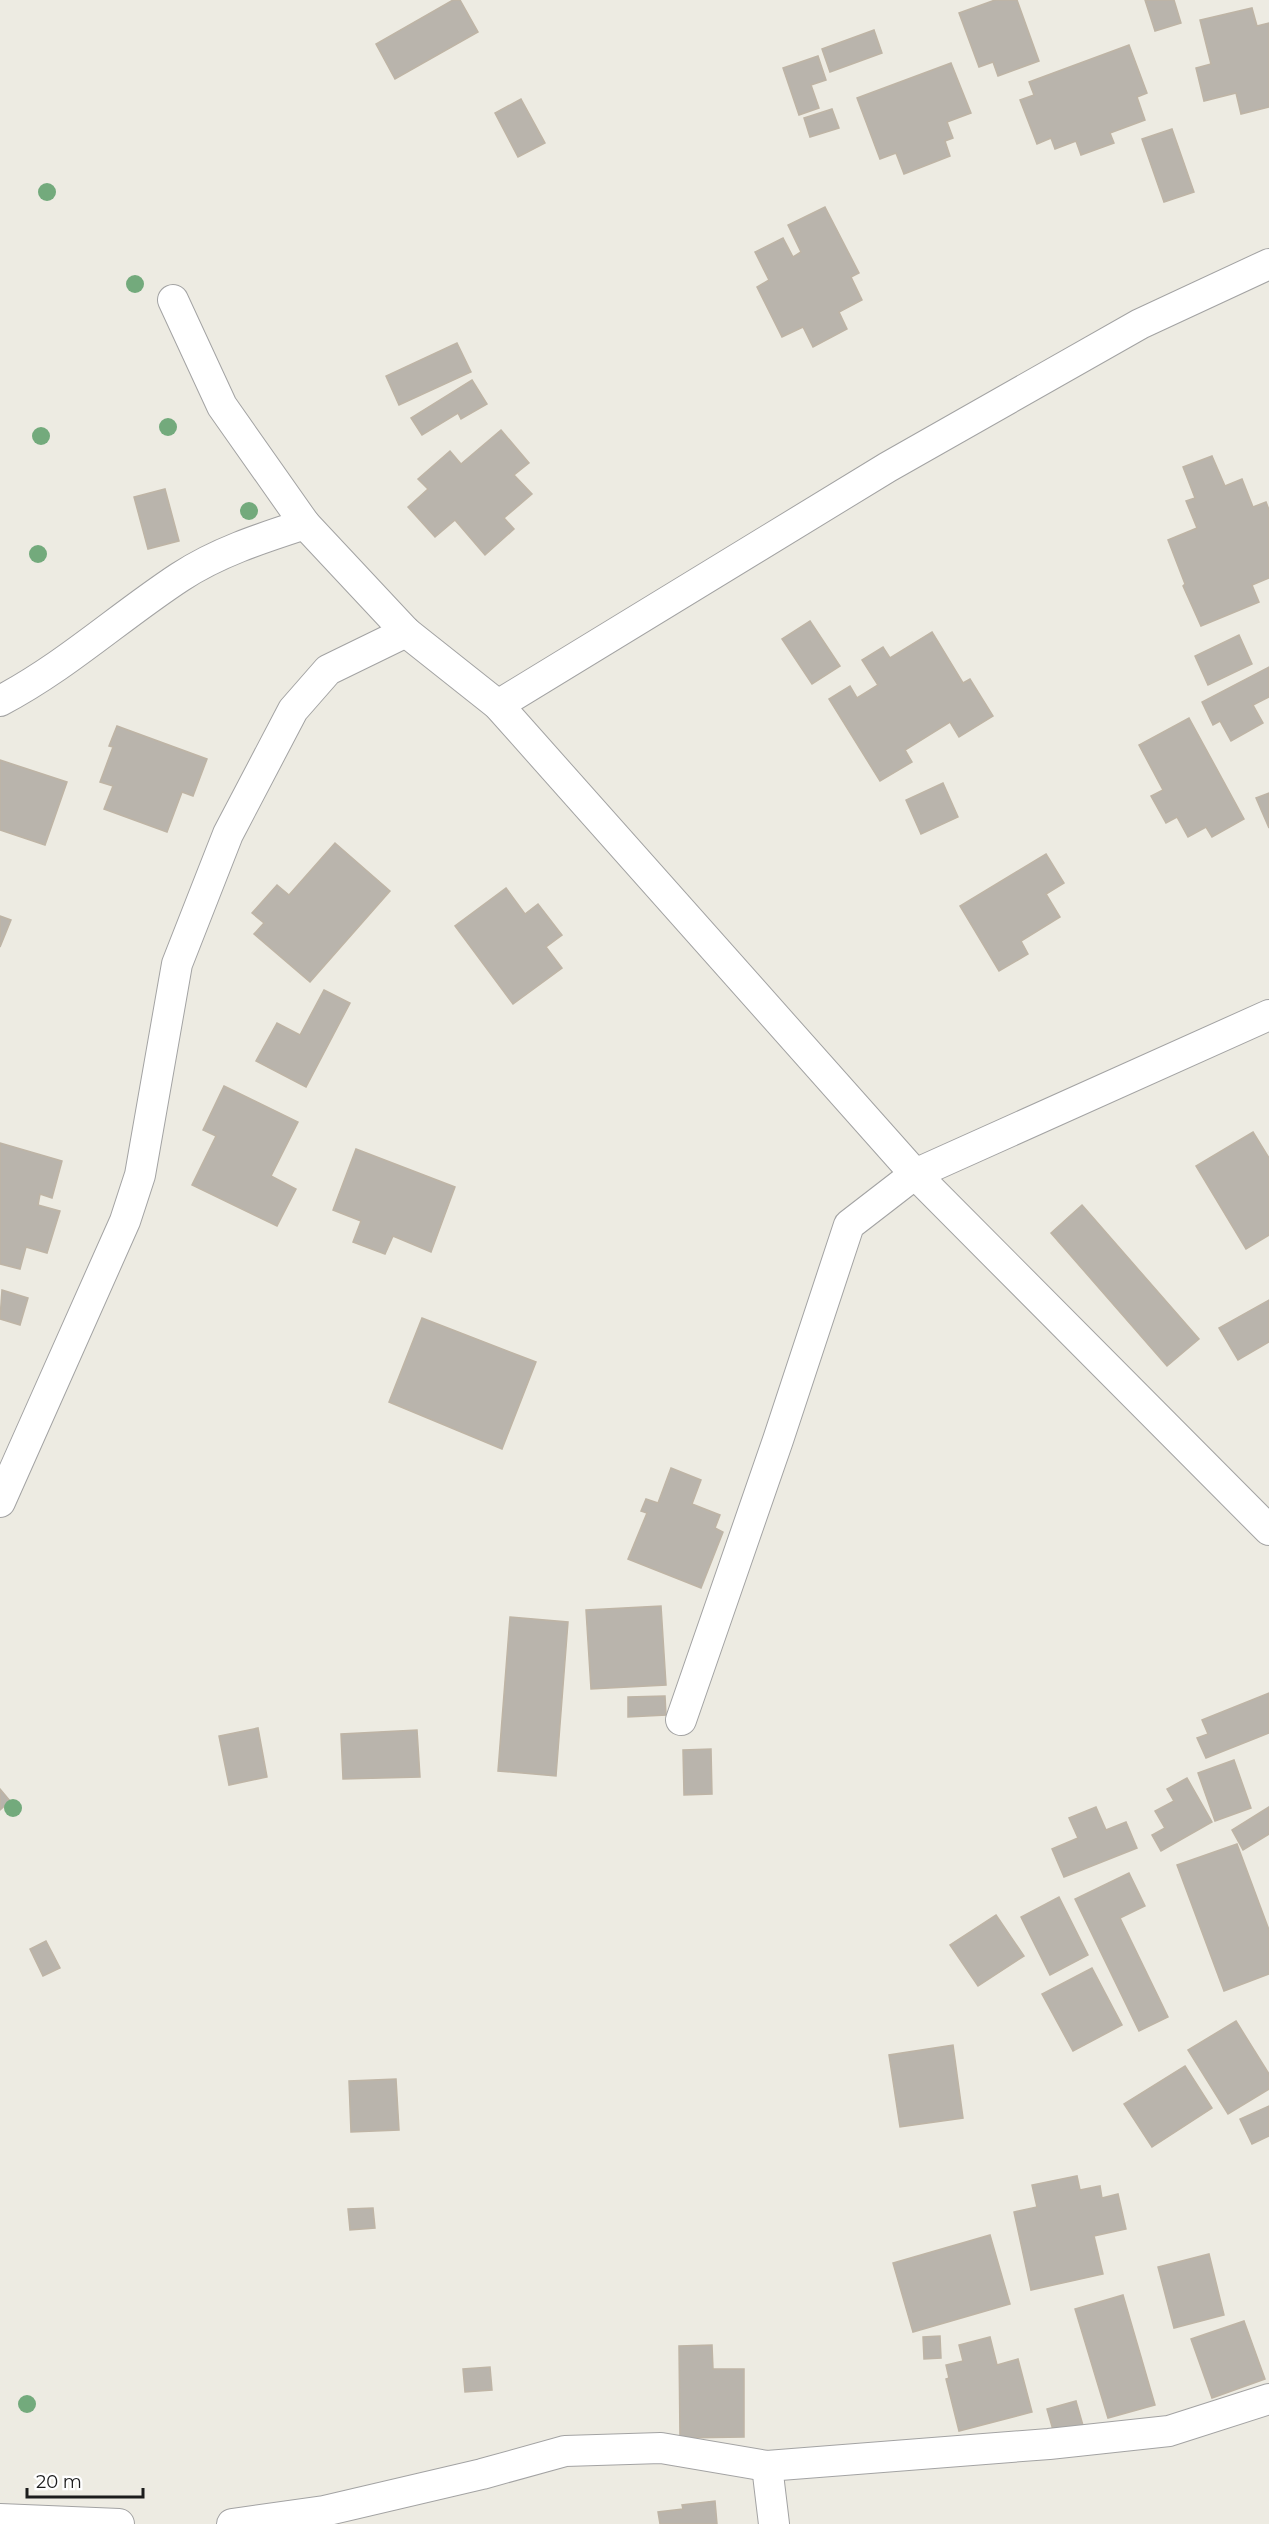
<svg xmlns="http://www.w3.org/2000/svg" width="1269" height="2524" font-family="Montserrat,sans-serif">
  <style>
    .building { fill: #b9b4ac; stroke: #beb4a5; stroke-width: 1.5 }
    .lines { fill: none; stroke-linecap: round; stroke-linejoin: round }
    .street-casing { stroke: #a3a3a3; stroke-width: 32 }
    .street { stroke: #fff; stroke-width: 30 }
    .tree { fill: #73aa7c }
  </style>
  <rect width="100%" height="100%" fill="#edebe2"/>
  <!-- building -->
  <g class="building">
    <path d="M453 0H460L478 32 395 79 376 44Z"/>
    <path d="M995 0H1017L1039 61 998 76 993 62 979 67 959 13Z"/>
    <path d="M1145 0H1174L1181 23 1155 31Z"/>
    <path d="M1252 8 1257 26 1269 23V107L1241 114 1236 93 1204 101 1196 68 1211 64 1200 20Z"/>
    <path d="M874 30 882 53 830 72 822 49Z"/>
    <path d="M1129 45 1147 93 1137 97 1145 120 1110 133 1114 143 1081 155 1076 141 1055 149 1051 138 1037 144 1020 100 1034 95 1029 82Z"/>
    <path d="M818 56 826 80 811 85 819 108 799 115 783 68Z"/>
    <path d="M951 63 971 113 947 122 953 138 945 141 950 156 904 174 896 153 880 159 857 98Z"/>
    <path d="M521 99 545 143 518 157 495 113Z"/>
    <path d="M832 109 839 128 810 137 804 118Z"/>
    <path d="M1172 129 1194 192 1164 202 1142 139Z"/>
    <path d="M825 207 859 273 851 277 862 300 839 312 847 329 813 347 803 327 782 337 757 287 769 280 755 252 783 238 793 257 801 252 788 225Z"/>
    <path d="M457 343 471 372 399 405 386 376Z"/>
    <path d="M472 380 487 404 461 419 458 413 422 435 411 418Z"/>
    <path d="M501 430 529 463 514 475 532 494 504 518 514 529 485 555 455 520 435 537 408 507 428 489 418 479 450 451 461 464Z"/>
    <path d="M1212 456 1225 486 1242 479 1253 507 1266 502 1269 510V578L1252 585 1259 602 1201 626 1183 586 1185 584 1168 540 1197 528 1186 501 1195 498 1183 467Z"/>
    <path d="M165 489 179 541 148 549 134 497Z"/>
    <path d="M810 621 840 666 812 684 782 639Z"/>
    <path d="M932 632 963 683 970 679 993 716 959 737 950 722 905 750 912 762 880 781 829 699 850 686 857 698 878 685 862 660 883 647 890 658Z"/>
    <path d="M1239 635 1252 664 1208 685 1195 656Z"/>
    <path d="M1269 667V697L1253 705 1263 723 1231 741 1220 721 1213 725 1202 702Z"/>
    <path d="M1189 718 1244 819 1212 837 1206 827 1188 837 1177 817 1166 823 1151 796 1163 790 1139 745Z"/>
    <path d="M117 726 207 759 193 796 182 792 167 832 104 809 113 786 100 782 113 747 109 746Z"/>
    <path d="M0 760 67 782 45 845 0 830Z"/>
    <path d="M943 783 958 817 921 834 906 800Z"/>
    <path d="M1269 793V828L1256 798Z"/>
    <path d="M335 843 390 891 310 982 254 934 264 923 252 913 277 885 289 895Z"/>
    <path d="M1046 854 1064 883 1046 894 1060 917 1021 941 1028 954 999 971 960 906Z"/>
    <path d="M506 888 525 914 538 904 562 935 546 947 562 968 513 1004 455 926Z"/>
    <path d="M0 916 11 920 0 947Z"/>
    <path d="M324 990 350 1003 306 1087 256 1061 277 1023 300 1035Z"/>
    <path d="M224 1086 298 1122 271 1176 296 1189 277 1226 192 1185 216 1136 203 1130Z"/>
    <path d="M1253 1132 1269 1158V1235L1246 1249 1196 1166Z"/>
    <path d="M0 1143 62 1161 52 1198 40 1194 38 1205 60 1211 47 1253 26 1247 20 1269 0 1264Z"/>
    <path d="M356 1149 455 1187 431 1252 393 1236 385 1254 353 1242 361 1221 333 1210Z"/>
    <path d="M1082 1205 1199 1339 1167 1366 1051 1233Z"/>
    <path d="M2 1290 28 1298 20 1325 0 1319Z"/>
    <path d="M1269 1300V1342L1238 1360 1219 1328Z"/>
    <path d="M422 1318 536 1362 502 1449 389 1402Z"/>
    <path d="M671 1468 701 1480 692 1504 720 1515 715 1528 723 1532 701 1588 628 1559 647 1513 641 1511 646 1499 658 1503Z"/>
    <path d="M661 1606 666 1685 591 1689 586 1610Z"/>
    <path d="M510 1617 568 1622 556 1776 498 1771Z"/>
    <path d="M1269 1693V1733L1206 1758 1197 1738 1208 1734 1202 1720Z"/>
    <path d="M665 1696 666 1715 628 1717V1697Z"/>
    <path d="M258 1728 267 1777 229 1785 219 1736Z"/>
    <path d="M417 1730 420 1777 343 1779 341 1734Z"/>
    <path d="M711 1749 712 1794 684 1795 683 1750Z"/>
    <path d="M1234 1760 1251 1808 1215 1821 1198 1773Z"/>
    <path d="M1187 1778 1212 1822 1161 1851 1152 1835 1165 1828 1155 1811 1174 1801 1167 1789Z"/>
    <path d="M0 1789 10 1801 0 1810Z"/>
    <path d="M1096 1807 1106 1830 1126 1822 1137 1848 1064 1877 1052 1849 1078 1838 1069 1818Z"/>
    <path d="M1269 1807V1834L1243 1850 1232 1830Z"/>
    <path d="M1237 1844 1269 1930V1974L1224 1991 1177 1865Z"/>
    <path d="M1129 1873 1145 1906 1120 1918 1168 2017 1139 2031 1075 1899Z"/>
    <path d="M1059 1897 1088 1955 1050 1975 1021 1917Z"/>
    <path d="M996 1915 1024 1956 978 1986 950 1945Z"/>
    <path d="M46 1941 60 1968 43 1976 30 1949Z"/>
    <path d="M1092 1968 1122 2025 1073 2051 1042 1994Z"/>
    <path d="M1236 2021 1269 2074V2089L1228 2114 1188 2050Z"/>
    <path d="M953 2045 963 2118 900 2127 889 2055Z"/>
    <path d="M1185 2066 1212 2108 1152 2147 1124 2104Z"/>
    <path d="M396 2079 399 2130 351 2132 349 2081Z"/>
    <path d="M1269 2106V2136L1252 2144 1240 2119Z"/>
    <path d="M1077 2176 1080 2190 1100 2186 1102 2198 1118 2194 1126 2229 1094 2236 1103 2274 1031 2290 1014 2212 1037 2207 1032 2185Z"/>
    <path d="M373 2208 375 2228 350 2230 348 2209Z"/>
    <path d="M990 2235 1010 2304 913 2332 893 2263Z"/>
    <path d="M1209 2254 1224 2315 1174 2328 1158 2267Z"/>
    <path d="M1123 2295 1155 2405 1108 2418 1075 2309Z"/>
    <path d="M1244 2321 1265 2379 1212 2398 1191 2339Z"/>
    <path d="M940 2336 941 2358 924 2359 923 2337Z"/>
    <path d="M990 2337 997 2365 1018 2359 1032 2412 959 2431 946 2379 949 2378 946 2365 963 2361 959 2345Z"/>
    <path d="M712 2345 713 2369H744V2437L680 2438 679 2346Z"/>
    <path d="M490 2367 492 2390 465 2392 463 2369Z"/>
    <path d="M1076 2401 1084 2429 1055 2437 1047 2409Z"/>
    <path d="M715 2501 717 2524H660L658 2512 683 2509 682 2505Z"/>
  </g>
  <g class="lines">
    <defs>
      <g id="street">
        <path d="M173 300 222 406 305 524 406 632 498 705 915 1174 1269 1530"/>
        <path d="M0 701C65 667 119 617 180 577 218 552 262 538 305 524"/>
        <path d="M498 705 888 467 1140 324 1269 264"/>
        <path d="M0 1502 125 1221 140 1175 177 964 228 834 293 710 328 670 406 632"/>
        <path d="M681 1720 778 1440 849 1225 915 1174 1269 1015"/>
        <path d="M767 2466 774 2524"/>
        <path d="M0 2519 119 2524"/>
        <path d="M232 2524 324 2511 482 2474 565 2451 661 2448 767 2466 1049 2444 1169 2431 1269 2399"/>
      </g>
    </defs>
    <!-- street casing -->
    <use href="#street" class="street-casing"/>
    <!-- street -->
    <use href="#street" class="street"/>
  </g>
  <!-- trees -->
  <g class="tree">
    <circle cx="47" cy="192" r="9"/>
    <circle cx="135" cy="284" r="9"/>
    <circle cx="168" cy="427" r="9"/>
    <circle cx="41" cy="436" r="9"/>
    <circle cx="249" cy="511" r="9"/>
    <circle cx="38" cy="554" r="9"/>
    <circle cx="13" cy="1808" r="9"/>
    <circle cx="27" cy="2404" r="9"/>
  </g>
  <!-- scale -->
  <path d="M27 2488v9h116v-9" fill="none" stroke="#1c1c1c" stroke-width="3"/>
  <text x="36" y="2488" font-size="18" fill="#1c1c1c" stroke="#ffffff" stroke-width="4.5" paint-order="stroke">20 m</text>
</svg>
